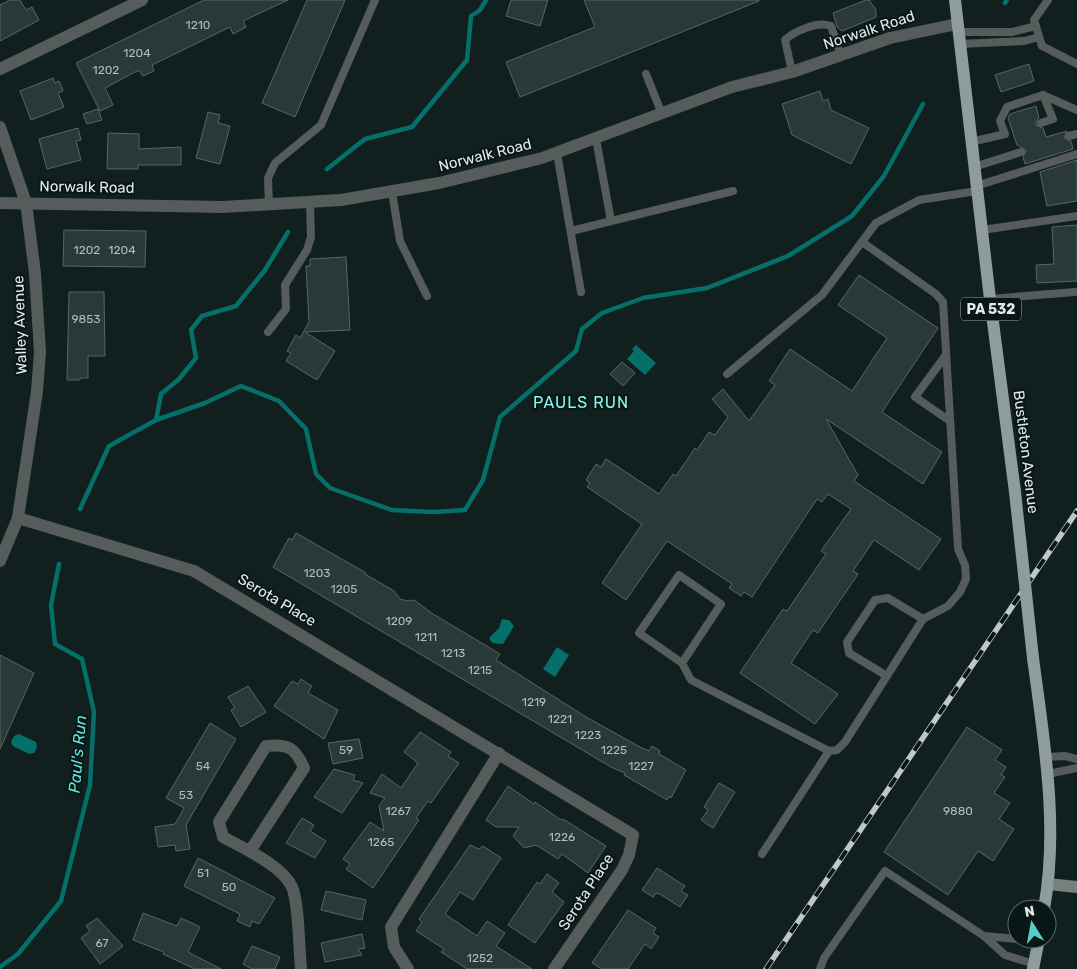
<svg xmlns="http://www.w3.org/2000/svg" width="1077" height="969" font-family="Rubik,sans-serif">
  <style>
    .water { fill: #047069 }
    .lines { fill: none; stroke-linecap: round; stroke-linejoin: round }
    .stream { stroke: #047069; stroke-width: 4.5 }
    .building { fill: #2a3937; stroke: #566765 }
    .lane { stroke: #555c5b; stroke-width: 8 }
    .street { stroke: #555c5b; stroke-width: 12 }
    .secondary { stroke: #75807f; stroke-width: 12 }
    .primary { stroke: #8e9c9b; stroke-width: 12 }
    .rail-casing { stroke: #bec8c7; stroke-width: 5.5 }
    .rail { stroke: #081615; stroke-width: 4; stroke-dasharray: 11; stroke-linecap: butt }
    .primary-bridge { stroke: #8e9c9b; stroke-width: 12 }
    .labels { text-anchor: middle; stroke-width: 4; stroke-linejoin: round; paint-order: stroke }
    .number-label { font-size: 12px; fill: #b2bdbc }
    .shield { fill: #081615; stroke: #9faaa9; stroke-width: 1 }
    .shield-label { font-size: 14px; font-weight: bold; fill: #e0e9e8 }
    .street-label { font-size: 15px; fill: #e0e9e8; stroke: #081615 }
    .neighbourhood-label { font-size: 16px; letter-spacing: 1px; fill: #8df7ed; stroke: #081615 }
    .water-label { font-size: 16px; font-style: italic; fill: #64e4da; stroke: #081615 }
  </style>
  <rect width="100%" height="100%" fill="#111f1e"/>
  <!-- water -->
  <g class="water">
    <path d="M636 345 656 363 645 375 627 359 634 351 632 349Z"/>
    <path d="M502 619 509 620 514 626 503 644 492 643 489 638 499 628Z"/>
    <path d="M557 647 569 655 555 677 543 669Z"/>
    <path d="M19 734 36 742 37 747 34 753 29 754 13 746 11 742 14 736Z"/>
  </g>
  <g class="lines">
    <!-- stream -->
    <g class="stream">
      <path d="M1005 3 1007 0"/>
      <path d="M327 169 365 139 412 127 467 60 471 16 480 10 486 0"/>
      <path d="M156 420 161 394 179 379 196 358 191 330 202 316 236 306 265 270 288 232"/>
      <path d="M80 509 109 446 156 420 205 403 241 386 279 401 306 429 316 474 330 488 392 510 434 512 465 510 483 480 500 417 576 351 582 329 602 313 643 298 707 288 788 256 852 216 884 176 923 104"/>
      <path d="M0 967 18 954 61 901 90 785 94 712 82 659 55 644 51 605 59 564"/>
    </g>
  </g>
  <!-- building -->
  <g class="building">
    <path d="M10 0H20L26 10 32 7 39 20 0 41V5Z"/>
    <path d="M204 0H288L243 21 246 27 233 34 230 27 152 65 154 71 143 76 140 71H137L105 88 113 105 100 111 76 63Z"/>
    <path d="M307 0H345L295 117 262 103Z"/>
    <path d="M511 0H548L540 26 506 16Z"/>
    <path d="M584 0H759V1L520 97 506 62 595 27Z"/>
    <path d="M866 0H869L876 10V17L842 31 837 27 833 13Z"/>
    <path d="M1029 64 1034 81 1001 92 995 75Z"/>
    <path d="M53 78 55 83 59 81 63 91 58 93 64 107 31 120 20 91Z"/>
    <path d="M820 91 823 101 828 99 831 110 869 128 851 164 792 135 782 104Z"/>
    <path d="M1036 106 1039 118 1036 121V125L1043 128 1046 137 1067 131 1064 138 1071 141 1073 149 1025 164 1023 157 1026 150 1017 145 1008 118 1010 114Z"/>
    <path d="M98 109 102 120 87 124 83 114Z"/>
    <path d="M208 112 220 115 218 123 230 126 220 164 196 158Z"/>
    <path d="M78 128 81 140 76 141 81 160 47 169 39 139Z"/>
    <path d="M108 133 139 134V149L181 147V165H138V169H107Z"/>
    <path d="M1077 160V201L1047 206 1040 172Z"/>
    <path d="M1077 225V281L1037 283 1036 265 1054 264 1052 227Z"/>
    <path d="M64 230 146 231 145 267 63 266Z"/>
    <path d="M346 257 350 330 305 332 335 351 317 380 286 361 291 353 287 351 296 335 300 338 309 322 306 266H310V259Z"/>
    <path d="M859 275 938 328 882 412 942 452 923 484 826 419 858 475 854 481 941 539 919 570 874 540 853 571 858 574 818 633 813 630 791 663 838 694 815 724 740 673 783 609 787 611 826 554 821 551 851 509 828 494 822 502 817 499 752 597 744 592 741 596 729 588 732 584 667 541 626 600 602 583 642 524 587 487 590 483 586 480 596 464 601 467 606 459 659 494 673 474 676 476 695 448 697 450 709 432 715 435 728 417 712 399 723 389 749 421 775 385 769 381 790 349 852 391 887 338 838 305Z"/>
    <path d="M69 292H104L105 356H88V378H80V380H67Z"/>
    <path d="M622 362 635 373 623 386 610 374Z"/>
    <path d="M296 533 366 573 365 574 394 591 400 599 408 601 414 600 433 614 500 654 496 660 586 717 640 747 649 751 652 746 660 751 659 754 686 770 671 798 669 796 667 800 624 775 625 773 611 767 273 567 289 538 292 540Z"/>
    <path d="M0 655 34 673 0 749Z"/>
    <path d="M301 679 312 686 308 693 338 710 324 739 274 706 292 681 298 684Z"/>
    <path d="M248 686 266 712 241 727 231 710 235 708 228 697Z"/>
    <path d="M210 723 236 739 186 825 190 849 176 851 175 845 158 847 155 827 175 824 184 808 166 798Z"/>
    <path d="M967 727 1002 750 995 760 1006 767 1001 775 1005 777 994 793 1010 803 999 819 1014 829 993 861 978 851 948 895 884 852Z"/>
    <path d="M420 732 451 752 448 756 459 763 431 803 428 801 416 818 419 820 373 888 346 869 350 864 343 859 370 822 384 831 379 806 385 798 370 793 382 774 401 788 418 763 404 752Z"/>
    <path d="M359 739 363 758 333 764 328 743Z"/>
    <path d="M334 769 355 775 353 780 363 783 342 813 314 797Z"/>
    <path d="M719 783 735 792 713 828 701 820 708 810 704 807Z"/>
    <path d="M508 786 534 804 535 802 561 820 563 819 606 846 588 873 562 854 558 859 536 845 524 848 513 836 519 827H496L486 820Z"/>
    <path d="M302 818 314 825 310 831 326 841 315 858 286 843Z"/>
    <path d="M470 845 479 849 483 846 501 858 473 900 460 892 445 914 477 936 487 921 505 933 496 946 532 969H467L441 952 444 949 416 931 422 922 419 919Z"/>
    <path d="M198 858 275 898 259 924 252 921 250 927 237 921 240 914 184 886Z"/>
    <path d="M657 868 685 886 681 891 688 895 680 907 660 894 656 893 653 897 642 890Z"/>
    <path d="M547 874 559 883 552 892 564 902 535 943 508 925 537 882 540 884Z"/>
    <path d="M326 891 366 900 362 920 321 910Z"/>
    <path d="M628 910 656 928 653 933 659 937 651 949 645 944 628 969H602L592 963Z"/>
    <path d="M143 913 177 926 181 918 200 927 188 952 221 969H195L163 954 164 952 133 940Z"/>
    <path d="M97 918 123 946 100 964 81 938 90 931 86 926Z"/>
    <path d="M362 934 365 948 358 949 362 955 325 962 321 943Z"/>
    <path d="M252 946 280 957 275 969H252L243 964Z"/>
  </g>
  <g class="lines">
    <!-- lane -->
    <g class="lane">
      <path d="M1048 0 1034 20 1042 46 1077 64"/>
      <path d="M958 32H1012L1036 26"/>
      <path d="M960 44 1024 41 1039 37"/>
      <path d="M792 72 785 40C795 31 817 21 831 26L841 56"/>
      <path d="M646 74 662 114"/>
      <path d="M1041 123 1053 119 1043 95"/>
      <path d="M1069 136 1077 134"/>
      <path d="M596 139 611 221"/>
      <path d="M971 142 1005 134 1000 121 1007 107 1043 95 1077 110"/>
      <path d="M557 153 581 292"/>
      <path d="M974 167 1021 152"/>
      <path d="M976 186 1077 154"/>
      <path d="M392 192 400 241 427 296"/>
      <path d="M269 204 268 178 275 163 321 125 375 0"/>
      <path d="M982 230 1077 216"/>
      <path d="M571 231 733 191"/>
      <path d="M990 299 1075 292"/>
      <path d="M268 332 286 309 285 285 307 250 311 237 310 202"/>
      <path d="M946 355 915 397 950 421"/>
      <path d="M727 374 822 295 876 223 919 200 977 191"/>
      <path d="M682 663 721 604 679 575 639 633 682 663 691 680 829 751 837 750 845 742 923 619 948 606 960 592 966 579 965 565 958 549 943 302 936 294 862 242"/>
      <path d="M887 676 849 653 847 642 875 600 888 598 923 619"/>
      <path d="M1046 757 1065 756 1077 759"/>
      <path d="M1048 774 1077 768"/>
      <path d="M762 854 829 751"/>
      <path d="M984 936 1017 939"/>
      <path d="M1018 939 1038 943"/>
      <path d="M820 969 824 958 885 871 984 936 1005 955 1034 964"/>
    </g>
    <!-- street -->
    <g class="street">
      <path d="M0 69 142 0"/>
      <path d="M0 127 26 203 35 273 40 352 37 391 18 518 0 561"/>
      <path d="M0 203 222 207 341 200 439 183 542 158 732 87 792 72 890 38 957 24"/>
      <path d="M18 518 194 571 633 835 629 855 622 870 554 969"/>
      <path d="M250 851 304 768C295 747 288 744 266 746L219 822 223 837C243 848 283 866 292 887 299 903 299 950 301 969"/>
      <path d="M408 969 394 947 391 927 499 753"/>
    </g>
    <!-- secondary -->
    <path class="secondary" d="M1048 884 1077 887"/>
    <!-- primary -->
    <g class="primary">
      <path d="M955 0 990 299 1015 492"/>
      <path d="M1033 658C1044 741 1059 826 1044 909"/>
      <path d="M1033 969 1039 939"/>
    </g>
    <defs>
      <path id="rail" d="M766 969 1077 511"/>
    </defs>
    <!-- rail casing -->
    <use href="#rail" class="rail-casing"/>
    <!-- rail -->
    <use href="#rail" class="rail"/>
    <!-- primary-bridge -->
    <path class="primary-bridge" d="M1015 492 1033 658"/>
  </g>
  <g class="labels">
    <!-- number labels -->
    <g class="number-label">
      <text x="198" y="29">1210</text>
      <text x="137" y="57">1204</text>
      <text x="106" y="74">1202</text>
      <text x="87" y="254">1202</text>
      <text x="122" y="254">1204</text>
      <text x="86" y="323">9853</text>
      <text x="317" y="577">1203</text>
      <text x="344" y="593">1205</text>
      <text x="399" y="625">1209</text>
      <text x="426" y="641">1211</text>
      <text x="453" y="657">1213</text>
      <text x="480" y="674">1215</text>
      <text x="534" y="706">1219</text>
      <text x="560" y="723">1221</text>
      <text x="588" y="739">1223</text>
      <text x="346" y="754">59</text>
      <text x="614" y="754">1225</text>
      <text x="203" y="770">54</text>
      <text x="641" y="770">1227</text>
      <text x="186" y="799">53</text>
      <text x="398" y="815">1267</text>
      <text x="958" y="815">9880</text>
      <text x="562" y="841">1226</text>
      <text x="381" y="846">1265</text>
      <text x="203" y="877">51</text>
      <text x="229" y="891">50</text>
      <text x="102" y="947">67</text>
      <text x="480" y="962">1252</text>
    </g>
    <!-- shield labels -->
    <rect class="shield" x="961" y="297.5" width="60" height="23" rx="4"/>
    <g class="shield-label">
      <text x="991" y="314">PA 532</text>
    </g>
    <!-- street labels -->
    <g class="street-label">
      <text transform="translate(869 30) rotate(-18)" y="5">Norwalk Road</text>
      <text transform="translate(485 155) rotate(-14)" y="5">Norwalk Road</text>
      <text transform="translate(87 187) rotate(1)" y="5">Norwalk Road</text>
      <text transform="translate(20 325) rotate(-92)" y="5">Walley Avenue</text>
      <text transform="translate(1026 452) rotate(83)" y="5">Bustleton Avenue</text>
      <text transform="translate(277 600) rotate(31)" y="5">Serota Place</text>
      <text transform="translate(586 892) rotate(-57)" y="5">Serota Place</text>
    </g>
    <!-- neighbourhood labels -->
    <g class="neighbourhood-label">
      <text x="581" y="408">PAULS RUN</text>
    </g>
    <!-- water labels -->
    <g class="water-label">
      <text transform="translate(77 754) rotate(-85)" y="6">Paul's Run</text>
    </g>
  </g>
  <!-- north arrow -->
  <g transform="translate(1032 924) rotate(349)"><circle r="24" fill="#081615" stroke="#5e6a69"/>
  <path d="M0-4L9 19L0 12L-9 19Z" fill="#56cec4"/>
  <text y="-8" font-size="14" font-weight="bold" text-anchor="middle" fill="#e0e9e8">N</text>
  </g>
</svg>
